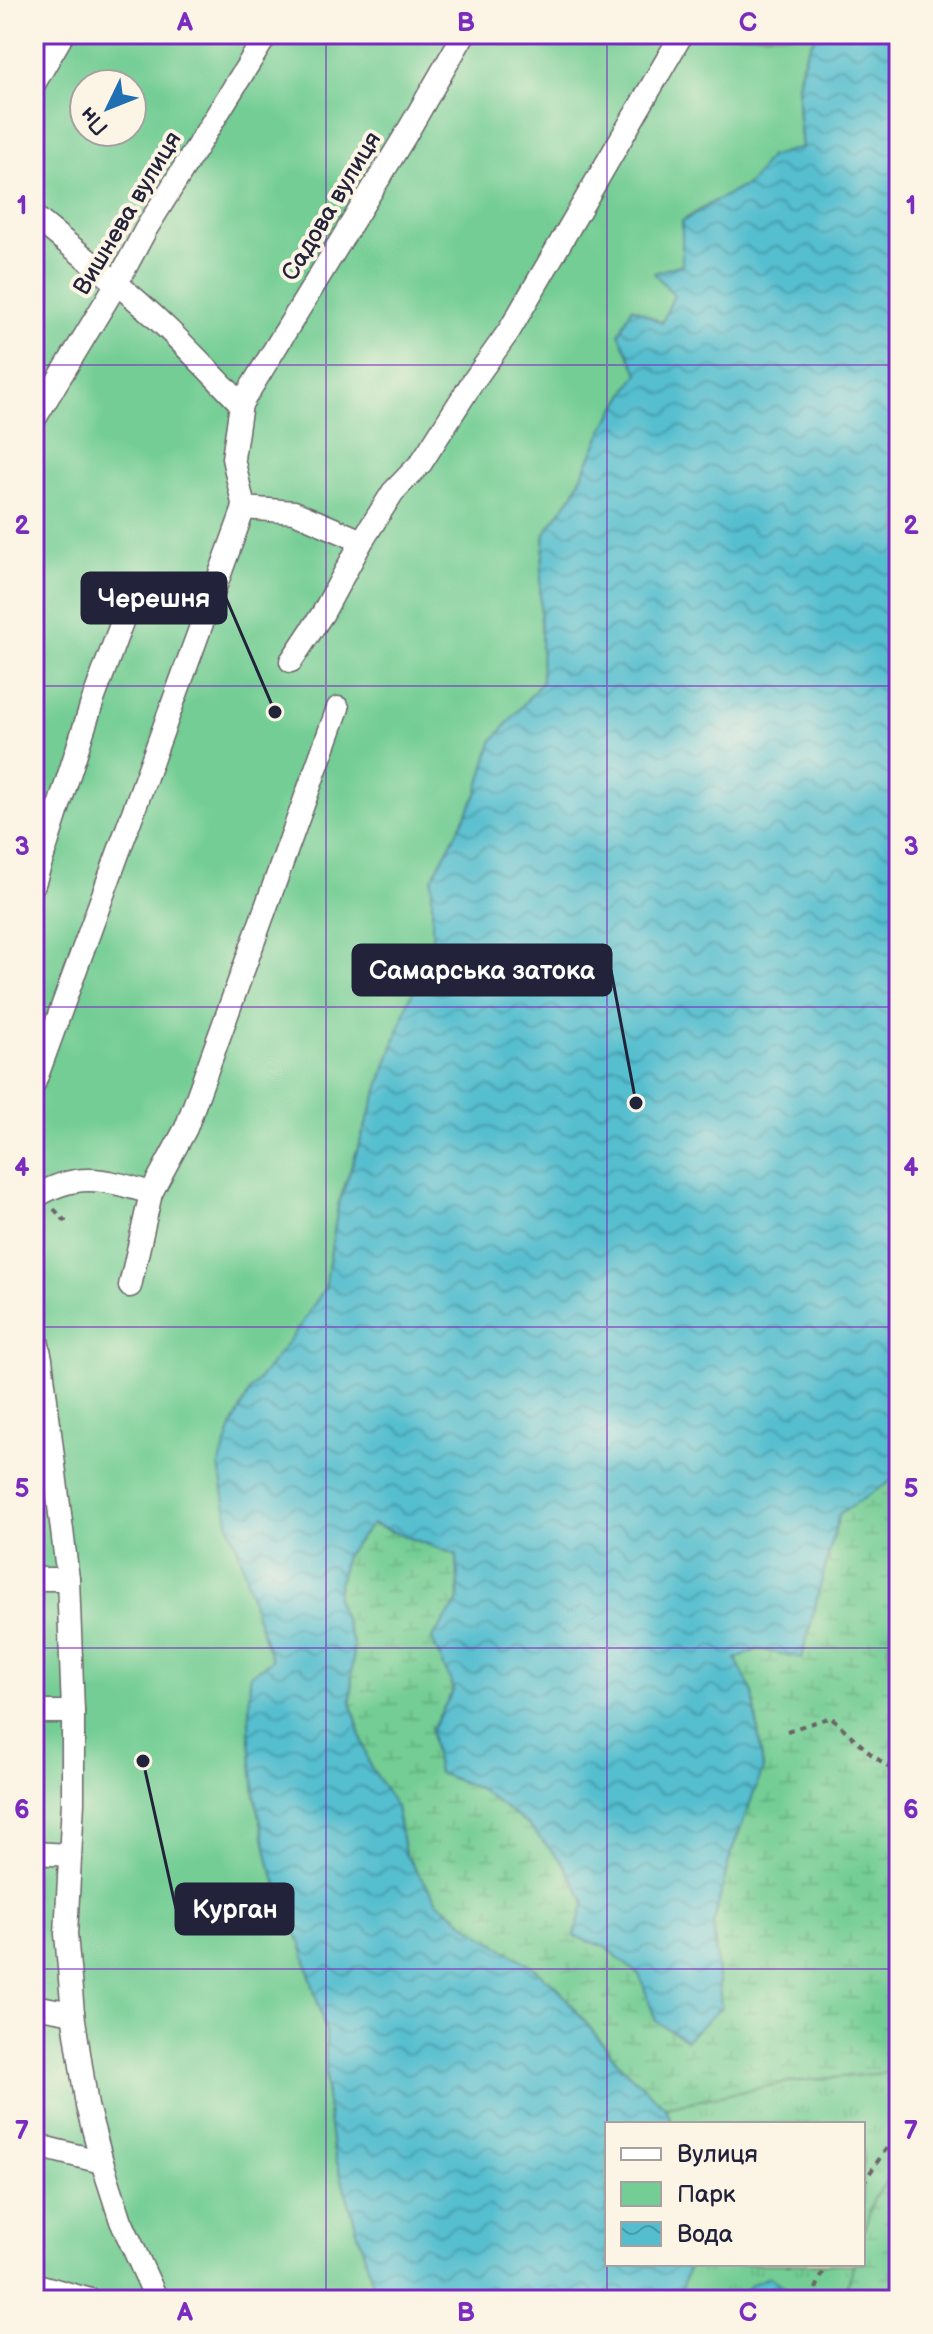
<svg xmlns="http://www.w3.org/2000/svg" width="933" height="2334" font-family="'Balsamiq Sans',sans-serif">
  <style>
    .grass { fill: url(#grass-tufts); stroke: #4a7868; stroke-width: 2 }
    .wetland { fill: url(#wetland-marsh); stroke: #4a7868; stroke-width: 2 }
    .green { fill: #73cd94; stroke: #4a7868; stroke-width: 2; fill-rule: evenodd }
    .water { fill: url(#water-waves); stroke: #3b7085; stroke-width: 2 }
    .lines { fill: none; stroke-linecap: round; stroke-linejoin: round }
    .minor-casing { stroke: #6a6368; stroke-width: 25 }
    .path { stroke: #6a6368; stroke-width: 4; stroke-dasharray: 6 6; stroke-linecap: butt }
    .minor { stroke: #fff; stroke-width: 22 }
    .grid { fill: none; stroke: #7b2cbf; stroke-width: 2; stroke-opacity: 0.55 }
    .labels { text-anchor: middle; stroke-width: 8; stroke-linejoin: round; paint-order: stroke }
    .street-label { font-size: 24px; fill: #22223b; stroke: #fcf5e5 }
    .leader { fill: none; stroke: #22223b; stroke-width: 3 }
    .callout-dot { fill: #22223b; stroke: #fcf5e5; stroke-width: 3 }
    .callout { fill: #22223b; stroke: #22223b; stroke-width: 3 }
    .callout-label { font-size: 26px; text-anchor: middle; font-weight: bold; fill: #fff }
    .neatline { fill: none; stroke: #7b2cbf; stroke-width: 3 }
    .grid-label { font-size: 26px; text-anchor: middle; font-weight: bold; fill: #7b2cbf }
  </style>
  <defs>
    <pattern id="grass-tufts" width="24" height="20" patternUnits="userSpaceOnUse" patternTransform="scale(2)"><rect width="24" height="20" fill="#73cd94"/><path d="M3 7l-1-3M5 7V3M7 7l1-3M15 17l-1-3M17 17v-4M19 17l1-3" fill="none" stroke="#63b080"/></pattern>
    <pattern id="wetland-marsh" width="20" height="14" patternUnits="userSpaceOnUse" patternTransform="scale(2)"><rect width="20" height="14" fill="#73cd94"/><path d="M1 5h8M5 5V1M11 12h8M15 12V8" fill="none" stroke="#63b080"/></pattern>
    <pattern id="water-waves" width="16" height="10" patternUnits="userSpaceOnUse" patternTransform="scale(2)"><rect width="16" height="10" fill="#54becf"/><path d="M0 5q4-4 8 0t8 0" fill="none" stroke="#459aa9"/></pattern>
  </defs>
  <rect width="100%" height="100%" fill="#fcf5e5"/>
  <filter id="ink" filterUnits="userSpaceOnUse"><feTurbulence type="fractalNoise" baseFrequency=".0125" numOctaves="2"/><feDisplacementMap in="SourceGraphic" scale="16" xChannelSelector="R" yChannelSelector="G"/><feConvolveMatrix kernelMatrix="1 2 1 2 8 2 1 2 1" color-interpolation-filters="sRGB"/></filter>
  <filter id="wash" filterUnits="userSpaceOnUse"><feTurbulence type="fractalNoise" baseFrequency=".006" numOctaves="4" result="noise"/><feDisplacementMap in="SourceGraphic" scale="32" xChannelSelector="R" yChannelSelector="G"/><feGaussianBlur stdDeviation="1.8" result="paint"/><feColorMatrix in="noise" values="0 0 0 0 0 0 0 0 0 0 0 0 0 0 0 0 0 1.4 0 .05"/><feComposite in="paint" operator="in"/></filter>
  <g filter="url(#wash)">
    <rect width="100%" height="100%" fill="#f1dcbb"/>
    <!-- grass -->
    <path class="grass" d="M899 2066V2300H679L689 2264H863V2124H673L665 2107 788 2082 884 2073Z"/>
    <!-- wetland -->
    <g class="wetland">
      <path d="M897 1476 899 1540 891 1556 899 1569V1614L888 1647 899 1695V2066L884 2073 788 2082 665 2107 621 2066 557 1987 528 1964 480 1934 438 1902 405 1854 396 1807 369 1764 351 1701 353 1643 336 1598 345 1556 371 1524 457 1555 459 1600 432 1639 454 1689 431 1731 438 1773 478 1788 528 1825 563 1863 586 1901 574 1936 605 1947 641 1976 656 2021 721 2007 713 1925 731 1853 763 1769 753 1693 735 1659 758 1649 802 1657 839 1514Z"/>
      <path d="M899 2167V2300H843L854 2264H863V2234L874 2197Z"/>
    </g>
    <!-- green -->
    <path class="green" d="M34 34H817C791 70 797 106 802 148L769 157 749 184 711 203 682 221V264L674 295 662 323 638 373 605 426 574 493 545 533 540 589 542 682 492 742 477 794 432 879V947L409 1000 338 1205 325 1288 295 1333 228 1521 241 1558 257 1618 272 1660 250 1675 249 1729 255 1794 270 1865 302 1947 326 2032V2096L333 2149 378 2300H34ZM84 84H132V132H84Z"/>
    <!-- water -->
    <g class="water">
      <path d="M817 34H899V1476L839 1514 802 1658 758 1649 736 1659 753 1693 763 1769 731 1853 713 1925 721 2007 686 2040 656 2021 640 1976 605 1947 574 1936 585 1901 563 1863 528 1825 478 1788 438 1773 431 1731 454 1689 432 1639 459 1600 457 1555 372 1524 345 1556 336 1598 353 1643 351 1701 369 1764 396 1807 405 1854 438 1902 480 1934 528 1964 557 1987 621 2066 665 2107 673 2124H607V2264H689L679 2300H378L333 2149 326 2096V2032L302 1947 270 1865 255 1794 249 1729 250 1675 272 1660 257 1618 241 1558 228 1521 219 1466 233 1424 251 1389 295 1333 325 1288 338 1206 409 1000 432 947V879L477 794 492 742 542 682 540 589 545 533 574 493 605 426 638 373 619 334 632 307 662 323 674 295 654 273 682 264V222L711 203 749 184 769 157 802 147C798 106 791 71 817 34Z"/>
      <path d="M770 2277 793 2294 790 2300H735L752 2284Z"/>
    </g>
  </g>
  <g filter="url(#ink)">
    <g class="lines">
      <defs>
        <g id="minor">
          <path d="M34 84 63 34"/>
          <path d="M34 216C61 239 89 260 116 283 161 319 201 363 241 404L233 458 244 508 294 512 362 541"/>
          <path d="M241 404 405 136 464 34"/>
          <path d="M34 420 117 283 146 229 267 34"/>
          <path d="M291 661 323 613 362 541 393 492 421 463 472 383 509 331 682 34"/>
          <path d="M34 884 92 703 126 611"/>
          <path d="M34 1084 244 508"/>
          <path d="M34 1198C77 1170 106 1180 151 1193"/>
          <path d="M130 1286 151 1193 186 1128 338 708"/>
          <path d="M34 1327 41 1359 68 1579 73 1712V1802L66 1934 73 2013 87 2106 102 2162 121 2221 157 2300"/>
          <path d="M34 1579H68"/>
          <path d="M34 1712H73"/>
          <path d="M34 1853 69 1855"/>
          <path d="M34 2006 73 2013"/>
          <path d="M34 2145 102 2162"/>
          <path d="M34 2284 91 2300"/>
        </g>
      </defs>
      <!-- minor casing -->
      <use href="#minor" class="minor-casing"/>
      <!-- path -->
      <g class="path">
        <path d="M54 1209 66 1222"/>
        <path d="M787 1731 831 1717 872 1755 899 1774"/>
        <path d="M863 2183 899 2130"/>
        <path d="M811 2300 827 2264"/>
      </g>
      <!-- minor -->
      <use href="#minor" class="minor"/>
    </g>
  </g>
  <!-- grid -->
  <path class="grid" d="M326 34V2300M607 34V2124M34 365H899M34 686H899M34 1007H899M34 1327H899M34 1648H899M34 1969H899M607 2264V2300"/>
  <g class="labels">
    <!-- street labels -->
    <g class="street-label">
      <text transform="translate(331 206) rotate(-59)" y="8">Садова вулиця</text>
      <text transform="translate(127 213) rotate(-59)" y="8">Вишнева вулиця</text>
    </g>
  </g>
  <!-- callouts -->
  <path class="leader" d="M275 712L226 598M636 1103L611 970M143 1761L176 1909"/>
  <g class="callout-dot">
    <circle cx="275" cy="712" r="8"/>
    <circle cx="636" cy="1103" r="8"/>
    <circle cx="143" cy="1761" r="8"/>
  </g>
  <g class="callout">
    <rect x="82" y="573" width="144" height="50" rx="8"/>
    <rect x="353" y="945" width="258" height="50" rx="8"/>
    <rect x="176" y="1884" width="117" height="50" rx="8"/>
  </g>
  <g class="callout-label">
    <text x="154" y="607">Черешня</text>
    <text x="482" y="979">Самарська затока</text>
    <text x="235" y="1918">Курган</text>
  </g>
  <!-- margin -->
  <rect width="933" height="2334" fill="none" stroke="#fcf5e5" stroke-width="88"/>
  <!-- legend -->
  <rect x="605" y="2122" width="260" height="144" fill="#fcf5e5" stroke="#a5a1a1" stroke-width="2"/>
  <rect x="621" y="2148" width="40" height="12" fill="#ffffff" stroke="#a5a1a1" stroke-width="2"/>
  <text x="677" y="2162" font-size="24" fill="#22223b">Вулиця</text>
  <rect x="621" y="2182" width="40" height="24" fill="#73cd94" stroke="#a5a1a1" stroke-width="2"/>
  <text x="677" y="2202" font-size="24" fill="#22223b">Парк</text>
  <rect x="621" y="2222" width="40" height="24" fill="url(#water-waves)" stroke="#a5a1a1" stroke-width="2"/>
  <text x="677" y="2242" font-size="24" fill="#22223b">Вода</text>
  <!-- north arrow -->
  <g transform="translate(108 108) rotate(227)"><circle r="38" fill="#fcf5e5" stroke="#a5a1a1" stroke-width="2"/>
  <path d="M0-6L14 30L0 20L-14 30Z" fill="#1f6fb2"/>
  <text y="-12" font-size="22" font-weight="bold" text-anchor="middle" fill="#22223b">Пн</text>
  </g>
  <rect x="44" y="44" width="845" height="2246" class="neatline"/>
  <g class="grid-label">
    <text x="185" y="31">A</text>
    <text x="466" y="31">B</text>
    <text x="748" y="31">C</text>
    <text x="22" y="214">1</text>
    <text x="911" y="214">1</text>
    <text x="22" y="534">2</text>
    <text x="911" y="534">2</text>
    <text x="22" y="855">3</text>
    <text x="911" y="855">3</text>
    <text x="22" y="1176">4</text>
    <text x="911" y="1176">4</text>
    <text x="22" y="1497">5</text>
    <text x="911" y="1497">5</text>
    <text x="22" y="1818">6</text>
    <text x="911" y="1818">6</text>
    <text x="22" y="2139">7</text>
    <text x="911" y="2139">7</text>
    <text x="185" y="2321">A</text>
    <text x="466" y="2321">B</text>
    <text x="748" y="2321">C</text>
  </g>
</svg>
